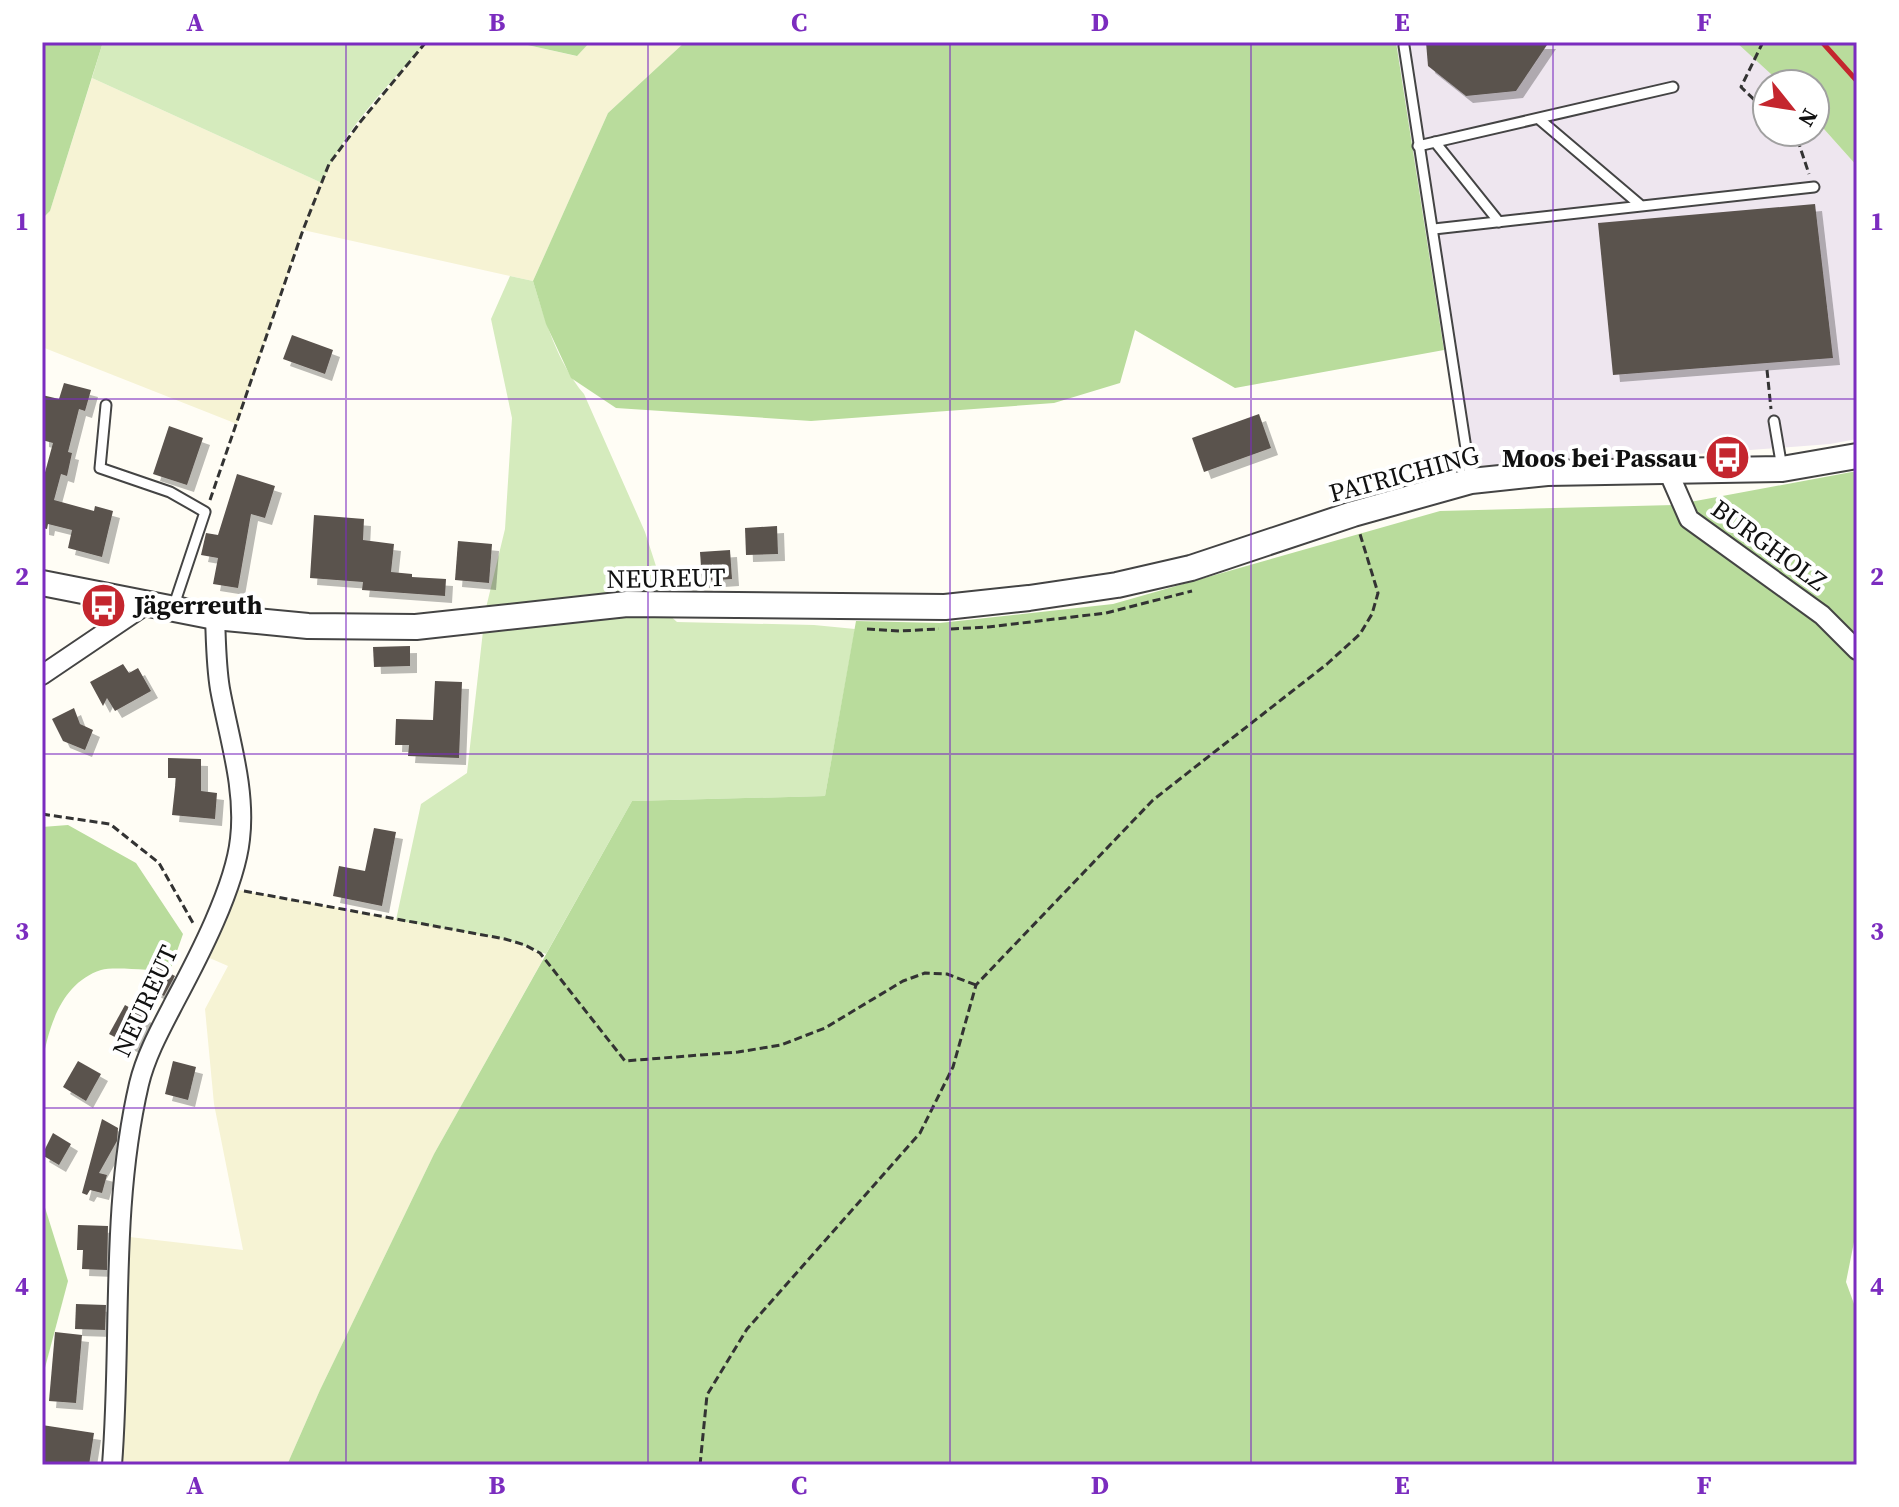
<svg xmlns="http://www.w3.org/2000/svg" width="1899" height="1507" font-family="'Source Serif 4',serif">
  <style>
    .industrial { fill: #eee6ef }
    .farmland { fill: #f6f3d4 }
    .green { fill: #d5ebbd }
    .forest { fill: #b9dc9c }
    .building { fill: #5a524d; filter: url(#shadow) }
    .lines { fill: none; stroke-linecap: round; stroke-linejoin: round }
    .service-casing { stroke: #444; stroke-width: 13 }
    .minor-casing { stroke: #444; stroke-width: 22 }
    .tertiary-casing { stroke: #444; stroke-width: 28 }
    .path { stroke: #333; stroke-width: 3; stroke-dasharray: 8 4; stroke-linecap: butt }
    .service { stroke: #fff; stroke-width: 9 }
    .minor { stroke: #fff; stroke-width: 18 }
    .tertiary { stroke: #fff; stroke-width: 24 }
    .rail { stroke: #c4262e; stroke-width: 5 }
    .grid { fill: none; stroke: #7b2cbf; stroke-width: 2; stroke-opacity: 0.55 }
    .labels { text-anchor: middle; stroke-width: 8; stroke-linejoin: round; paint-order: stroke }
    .poi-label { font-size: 26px; font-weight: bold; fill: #111; stroke: #fff; text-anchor: end }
    .street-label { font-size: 26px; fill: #111; stroke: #fff }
    .neatline { fill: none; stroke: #7b2cbf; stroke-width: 3 }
    .grid-label { font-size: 26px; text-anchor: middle; font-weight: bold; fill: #7b2cbf }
  </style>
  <defs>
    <filter id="shadow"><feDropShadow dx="7" dy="7" stdDeviation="0" flood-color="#0004"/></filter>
  </defs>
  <rect width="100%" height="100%" fill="#fffdf5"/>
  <!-- industrial -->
  <path class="industrial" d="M1396 42H1736L1769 70 1782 84H1767V132H1815V119L1857 166V439L1830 444 1618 460 1468 466 1444 350Z"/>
  <!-- farmland -->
  <g class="farmland">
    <path d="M426 42H514L576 56 590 42H685L608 113 533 281 303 230 237 424 42 347V219L50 211 92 78 322 183 329 164 361 121Z"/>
    <path d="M228 888 505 939 540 953 542 961 434 1154 320 1390 287 1465H112L121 1236 243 1250 214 1104 205 1009 228 966 198 953Z"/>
  </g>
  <!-- green -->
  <g class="green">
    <path d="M103 42H426C390 85 342 130 322 183L92 78Z"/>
    <path d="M510 276 533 281C545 320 557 362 584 394L645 532 665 594 485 612 505 529 512 418 491 319Z"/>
    <path d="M668 614 677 622 814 625 855 629 825 796 632 801 546 954 505 939 396 920 421 804 467 773 483 631 621 616Z"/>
  </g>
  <!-- forest -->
  <g class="forest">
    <path d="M42 42H103L50 211 42 219Z"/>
    <path d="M514 42H590L577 56Z"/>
    <path d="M685 42H1396L1444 350 1235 388 1135 330 1120 383 1054 403 811 421 616 408 571 378 546 324 533 281 608 113Z"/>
    <path d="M1736 42H1857V166L1815 119V84H1782Z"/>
    <path d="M1857 471V1227L1846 1282 1857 1312V1465H287L320 1390 434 1154 632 801 825 796 856 621 940 623 1113 604 1440 511 1674 505Z"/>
    <path d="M68 825 136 863 183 934 170 971C154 971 114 966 101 970 61 983 48 1028 42 1065V827Z"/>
    <path d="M42 1198 68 1281 42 1379Z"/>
  </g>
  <!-- building -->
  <g class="building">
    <path d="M1426 42H1549L1516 91 1466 96 1428 66Z"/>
    <path d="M1815 204 1833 358 1613 375 1598 223Z"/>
    <path d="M292 335 333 350 325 374 283 359Z"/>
    <path d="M64 383 91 390 85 411 79 409 68 452 72 453 67 476 61 474 54 500 94 511 95 506 113 511 102 557 68 548 72 530 48 524 47 529 42 528V475L44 476 53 443 42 440V395L59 399Z"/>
    <path d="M1259 414 1271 448 1204 472 1192 438Z"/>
    <path d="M169 426 203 438 187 485 153 474Z"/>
    <path d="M237 474 275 486 265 518 251 514 238 588 213 584 218 558 201 555 206 533 218 535Z"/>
    <path d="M314 515 364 519 363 540 394 544 391 572 412 574V577L446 579 445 596 362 590 363 582 310 578Z"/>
    <path d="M777 526 778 554 746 555 745 528Z"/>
    <path d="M458 541 492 544 489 583 455 580Z"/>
    <path d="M730 550 732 579 702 581 700 552Z"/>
    <path d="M410 646V666L374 667 373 647Z"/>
    <path d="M123 664 129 673 138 668 151 691 115 711 107 698 103 706 90 682Z"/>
    <path d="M435 681 462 682 459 758 408 756 409 745H395L396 719 433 720Z"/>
    <path d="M74 708 80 724 93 730 85 750 63 741 52 719Z"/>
    <path d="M168 758 201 759V791L217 793 215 819 172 815 176 778H168Z"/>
    <path d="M374 828 396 832 382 906 333 896 339 866 365 871Z"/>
    <path d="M154 965 175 976 164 996 144 985Z"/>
    <path d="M125 1005 150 1019 134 1047 109 1034Z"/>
    <path d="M78 1061 101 1074 86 1101 63 1087Z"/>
    <path d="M173 1061 196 1067 188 1100 165 1094Z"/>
    <path d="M102 1119 118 1128 117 1141 99 1173 107 1175 102 1193 90 1190 87 1195 82 1193Z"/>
    <path d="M53 1133 71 1144 59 1165 42 1155Z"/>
    <path d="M78 1225 108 1226 107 1270 82 1269 83 1250H77Z"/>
    <path d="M76 1304 106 1305 105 1330 75 1329Z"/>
    <path d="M55 1332 82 1335 76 1403 49 1401Z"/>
    <path d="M42 1425 94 1433 89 1465H42Z"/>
  </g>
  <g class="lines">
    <defs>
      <g id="service">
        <path d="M1404 46 1471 481"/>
        <path d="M1539 119 1639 204"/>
        <path d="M1435 142 1499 222"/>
        <path d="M1418 146 1673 87"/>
        <path d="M1434 229 1814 187"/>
        <path d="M106 405 100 468 170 492 205 512 174 605"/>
        <path d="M1774 421 1782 468"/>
      </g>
      <g id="minor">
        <path d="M1668 471 1689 519 1822 615 1857 650"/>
        <path d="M42 675 147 604"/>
        <path d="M112 1465C122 1339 110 1209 139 1084 146 1055 161 1028 175 1001 198 958 235 887 240 839 246 789 229 738 220 689 216 665 216 641 215 617"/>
      </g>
      <path id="tertiary" d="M42 583 215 617 308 626 416 627 627 604 945 607 1029 598 1117 585 1191 568 1353 514 1471 481 1547 473 1782 469 1857 456"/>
    </defs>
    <!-- service casing -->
    <use href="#service" class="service-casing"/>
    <!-- minor casing -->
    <use href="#minor" class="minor-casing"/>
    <!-- tertiary casing -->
    <use href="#tertiary" class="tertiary-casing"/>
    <!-- path -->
    <g class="path">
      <path d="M1763 42 1741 87 1767 112"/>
      <path d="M1787 132 1799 144 1809 174"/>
      <path d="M1767 370 1771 409"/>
      <path d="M210 500 303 230 329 164 361 121 426 42"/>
      <path d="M867 629 899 631 939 629"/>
      <path d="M951 629 988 627 1106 613 1192 591"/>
      <path d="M42 814 110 824 159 863 193 923"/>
      <path d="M244 891 505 939 525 945 540 953 625 1061 738 1052 781 1045 825 1028 903 981 925 973 947 974 976 985"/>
      <path d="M700 1465 707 1395 747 1329 920 1133 953 1067 976 985 1153 800 1327 664 1360 634 1372 614 1378 593 1360 534"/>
    </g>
    <!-- service -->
    <use href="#service" class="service"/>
    <!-- minor -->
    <use href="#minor" class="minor"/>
    <!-- tertiary -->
    <use href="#tertiary" class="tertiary"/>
    <!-- rail -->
    <path class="rail" d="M1822 42 1857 81"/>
  </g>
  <!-- grid -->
  <path class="grid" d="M346 42V1465M648 42V1465M950 42V1465M1251 42V1465M1553 42V1465M42 399H1857M42 754H1857M42 1108H1857"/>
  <!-- icons -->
  <defs>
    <symbol id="bus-disc" viewBox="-11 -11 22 22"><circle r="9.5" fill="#c4262e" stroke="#fff"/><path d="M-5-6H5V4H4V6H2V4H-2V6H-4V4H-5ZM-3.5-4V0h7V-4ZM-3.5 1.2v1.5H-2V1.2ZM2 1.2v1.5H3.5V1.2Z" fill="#fff"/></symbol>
  </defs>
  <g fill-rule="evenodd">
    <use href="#bus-disc" x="1702" y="432" width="51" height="51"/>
    <use href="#bus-disc" x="78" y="580" width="51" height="51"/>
  </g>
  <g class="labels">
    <!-- poi labels -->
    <g class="poi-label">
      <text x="1697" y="467">Moos bei Passau</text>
      <text x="134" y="614" text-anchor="start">Jägerreuth</text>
    </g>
    <!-- street labels -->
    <g class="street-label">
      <text transform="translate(1404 474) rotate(-15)" y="9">PATRICHING</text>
      <text transform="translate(1769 545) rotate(36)" y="9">BURGHOLZ</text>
      <text transform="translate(666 578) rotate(-1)" y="9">NEUREUT</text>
      <text transform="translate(145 1001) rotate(-65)" y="9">NEUREUT</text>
    </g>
  </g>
  <!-- border -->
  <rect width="1899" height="1507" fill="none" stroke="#ffffff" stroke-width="88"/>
  <!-- north arrow -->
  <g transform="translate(1791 108) rotate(120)"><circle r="38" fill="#ffffff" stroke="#a0a0a0" stroke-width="2"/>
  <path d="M0-6L14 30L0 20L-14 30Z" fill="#c4262e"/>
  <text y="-12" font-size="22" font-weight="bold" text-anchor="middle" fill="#111111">N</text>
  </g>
  <rect x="44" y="44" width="1811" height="1419" class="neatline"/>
  <g class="grid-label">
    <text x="195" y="31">A</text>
    <text x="497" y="31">B</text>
    <text x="799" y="31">C</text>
    <text x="1100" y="31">D</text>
    <text x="1402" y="31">E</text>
    <text x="1704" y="31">F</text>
    <text x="22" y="230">1</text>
    <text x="1877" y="230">1</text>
    <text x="22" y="585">2</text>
    <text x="1877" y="585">2</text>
    <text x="22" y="940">3</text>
    <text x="1877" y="940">3</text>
    <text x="22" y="1295">4</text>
    <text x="1877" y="1295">4</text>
    <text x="195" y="1494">A</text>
    <text x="497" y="1494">B</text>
    <text x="799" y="1494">C</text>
    <text x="1100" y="1494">D</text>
    <text x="1402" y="1494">E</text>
    <text x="1704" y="1494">F</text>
  </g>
</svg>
